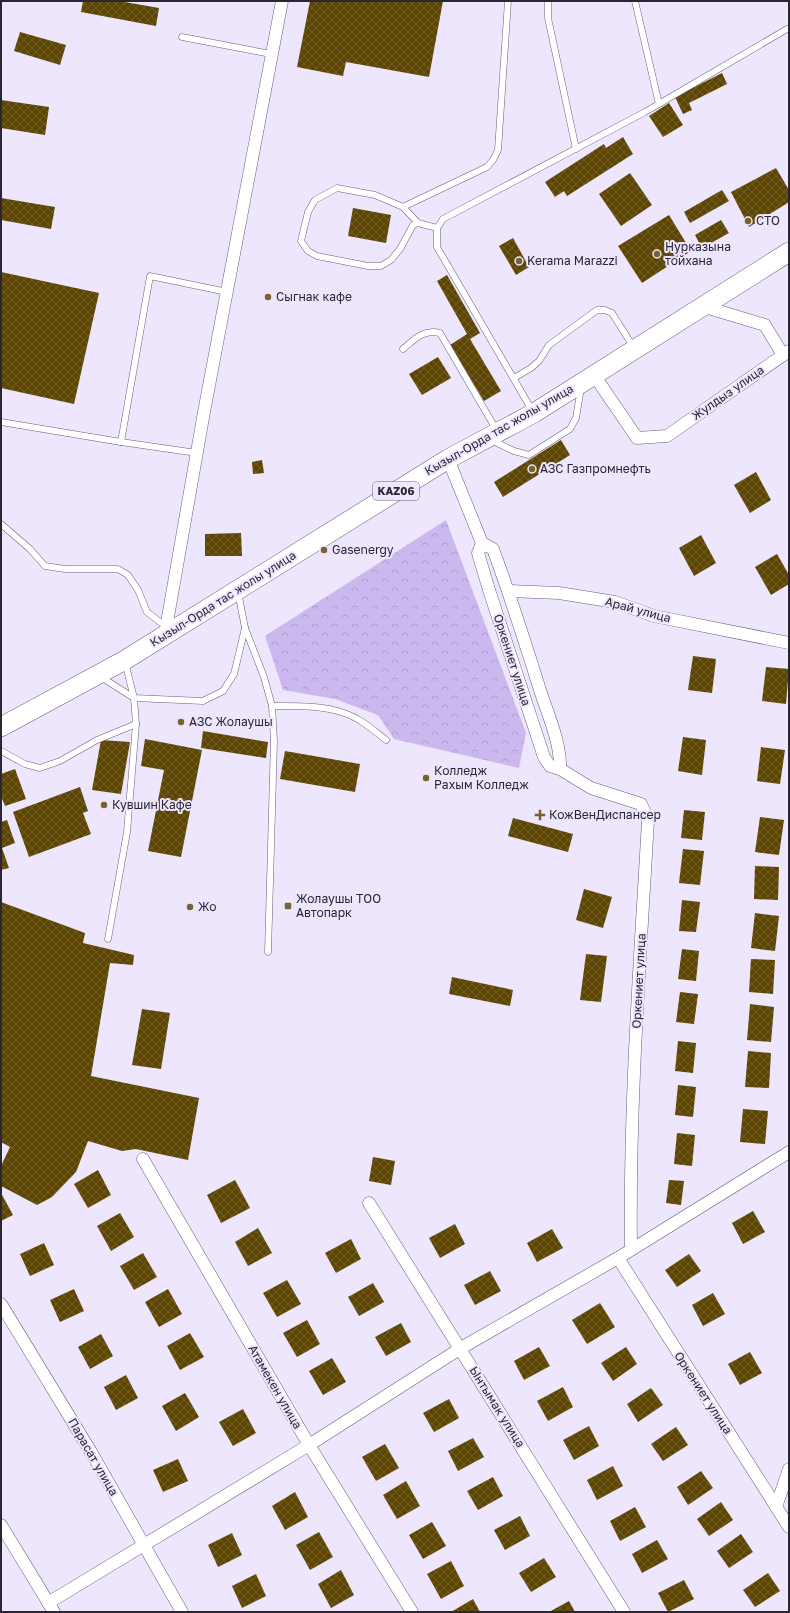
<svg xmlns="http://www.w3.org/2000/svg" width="790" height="1613" font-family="'Golos Text',sans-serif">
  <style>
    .park { fill: url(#park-crowns) }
    .building { fill: url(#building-cross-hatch) }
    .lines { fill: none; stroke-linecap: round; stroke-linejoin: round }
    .lane-casing { stroke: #675c7a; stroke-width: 7 }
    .street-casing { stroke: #675c7a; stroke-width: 13 }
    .primary-casing { stroke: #675c7a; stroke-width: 20 }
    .lane { stroke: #fff; stroke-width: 6 }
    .street { stroke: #fff; stroke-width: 12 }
    .primary { stroke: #fff; stroke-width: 19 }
    .poi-dot { fill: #776231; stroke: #eee6fc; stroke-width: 1.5 }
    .labels { text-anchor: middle; stroke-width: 4; stroke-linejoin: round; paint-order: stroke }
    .shield { fill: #eee6fc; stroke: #66606f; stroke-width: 1 }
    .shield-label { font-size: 11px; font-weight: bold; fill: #2b2633 }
    .poi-label { font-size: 12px; fill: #2b2633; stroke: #eee6fc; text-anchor: start }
    .street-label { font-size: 12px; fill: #2b2633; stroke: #eee6fc }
  </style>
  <defs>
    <pattern id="park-crowns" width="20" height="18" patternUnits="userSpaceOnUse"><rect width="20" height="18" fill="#cbb8ee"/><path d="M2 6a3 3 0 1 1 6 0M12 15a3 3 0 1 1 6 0" fill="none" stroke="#ae9ecd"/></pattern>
    <pattern id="building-cross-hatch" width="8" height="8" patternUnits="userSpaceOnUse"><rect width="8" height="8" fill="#5d4502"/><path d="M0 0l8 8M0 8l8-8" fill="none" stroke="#715d28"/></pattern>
  </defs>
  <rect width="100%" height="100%" fill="#eee6fc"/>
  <!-- park -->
  <path class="park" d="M446 520 526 733 519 768 394 739 378 715 335 699 283 690 265 636Z"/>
  <!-- building -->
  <g class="building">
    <path d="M83 1H119L159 8 156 26 81 12Z"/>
    <path d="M310 1H443L429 77 346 62 343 76 297 67Z"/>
    <path d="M20 32 66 45 60 65 14 51Z"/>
    <path d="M722 73 727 84 689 103 692 110 683 114 675 97Z"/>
    <path d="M1 100 49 107 45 135 1 128Z"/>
    <path d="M669 103 683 125 663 137 649 116Z"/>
    <path d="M623 137 633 154 567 196 564 191 555 197 545 182 604 144 606 148Z"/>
    <path d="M776 168 789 190V202L749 227 731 192Z"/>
    <path d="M630 173 652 205 621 226 599 194Z"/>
    <path d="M722 190 729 201 690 223 684 212Z"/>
    <path d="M1 198 55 207 51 229 1 220Z"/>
    <path d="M353 208 391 215 386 243 348 236Z"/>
    <path d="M669 215 691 251 642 283 618 246Z"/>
    <path d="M721 220 729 233 702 248 695 235Z"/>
    <path d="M513 238 529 267 516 275 499 246Z"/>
    <path d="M1 272 99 293 74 404 1 388Z"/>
    <path d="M447 275 480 333 470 339 501 391 484 401 450 345 467 334 437 281Z"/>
    <path d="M438 357 451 378 422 395 409 374Z"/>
    <path d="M561 440 570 455 503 497 494 482Z"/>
    <path d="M262 460 264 473 253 474 252 462Z"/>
    <path d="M756 472 771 500 750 513 734 485Z"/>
    <path d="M241 533 242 556H205V534Z"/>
    <path d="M701 535 716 563 694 576 679 548Z"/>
    <path d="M777 554 789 575V584L771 595 755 567Z"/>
    <path d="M693 656 716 659 712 693 688 690Z"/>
    <path d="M766 667 789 669 786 704 762 701Z"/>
    <path d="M203 731 268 742 266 758 201 748Z"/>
    <path d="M683 737 706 740 702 775 678 771Z"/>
    <path d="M145 739 202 750 181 857 148 851 164 770 141 766Z"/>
    <path d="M101 740 130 742 121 794 92 790Z"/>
    <path d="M761 747 785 750 780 784 757 781Z"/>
    <path d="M285 751 360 764 355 792 280 779Z"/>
    <path d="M15 769 26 799 5 806 1 796V774Z"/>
    <path d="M80 787 88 811 83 813 91 834 29 857 13 812Z"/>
    <path d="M684 810 705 812 702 840 681 838Z"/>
    <path d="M760 817 784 820 779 855 755 852Z"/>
    <path d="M513 818 573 834 568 852 508 836Z"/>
    <path d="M7 820 15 843 2 848 9 868 1 870V822Z"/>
    <path d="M683 849 704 851 700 885 679 883Z"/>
    <path d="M755 866 779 867 778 900 754 899Z"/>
    <path d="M584 889 612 897 603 928 576 920Z"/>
    <path d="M682 900 700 902 696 932 679 931Z"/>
    <path d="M1 902 85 933 83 943 134 955 133 965 110 963 91 1076 199 1098 188 1160 136 1149 122 1151 88 1141 76 1172 52 1197 37 1205 1 1186V1166L10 1147 1 1142Z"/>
    <path d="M755 913 779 916 775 951 751 948Z"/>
    <path d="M682 949 699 951 696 981 678 979Z"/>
    <path d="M586 954 607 956 601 1002 580 1000Z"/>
    <path d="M751 959 775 960 773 994 749 992Z"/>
    <path d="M452 977 513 990 510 1006 449 994Z"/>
    <path d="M680 992 698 994 694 1024 676 1022Z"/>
    <path d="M750 1004 774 1007 771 1042 747 1040Z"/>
    <path d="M142 1009 170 1013 161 1069 132 1065Z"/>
    <path d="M678 1041 696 1043 693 1073 675 1071Z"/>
    <path d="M748 1051 771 1053 769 1088 745 1087Z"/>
    <path d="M678 1085 696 1087 693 1117 675 1115Z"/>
    <path d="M743 1109 768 1111 765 1144 740 1142Z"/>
    <path d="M677 1133 695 1135 692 1166 674 1164Z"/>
    <path d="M373 1157 395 1161 391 1185 369 1181Z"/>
    <path d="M98 1170 111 1195 88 1208 74 1184Z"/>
    <path d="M235 1180 250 1208 221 1223 207 1195Z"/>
    <path d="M669 1180 684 1181 681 1205 666 1203Z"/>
    <path d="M1 1193 13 1215 1 1221Z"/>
    <path d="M753 1211 765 1232 743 1244 732 1223Z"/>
    <path d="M120 1213 134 1237 111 1251 97 1226Z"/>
    <path d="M455 1224 465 1244 440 1258 429 1238Z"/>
    <path d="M258 1228 272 1253 248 1266 235 1242Z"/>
    <path d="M552 1229 563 1248 537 1262 527 1243Z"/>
    <path d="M351 1239 361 1259 336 1273 325 1253Z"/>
    <path d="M44 1243 54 1265 30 1276 20 1254Z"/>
    <path d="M143 1253 157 1277 134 1290 120 1266Z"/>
    <path d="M689 1254 701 1271 677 1287 665 1270Z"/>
    <path d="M490 1271 501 1291 475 1305 464 1285Z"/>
    <path d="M287 1280 301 1304 277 1317 263 1293Z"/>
    <path d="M373 1283 384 1302 359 1316 348 1297Z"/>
    <path d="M74 1289 84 1311 60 1322 50 1300Z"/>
    <path d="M168 1289 182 1314 159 1327 145 1302Z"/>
    <path d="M713 1293 725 1314 703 1326 692 1305Z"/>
    <path d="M600 1303 615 1327 587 1344 572 1320Z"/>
    <path d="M307 1320 320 1344 297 1357 283 1333Z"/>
    <path d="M401 1323 411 1342 386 1356 375 1337Z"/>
    <path d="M190 1333 204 1357 180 1370 167 1346Z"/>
    <path d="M101 1334 113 1356 90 1369 78 1347Z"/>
    <path d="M539 1347 550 1366 524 1380 514 1361Z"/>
    <path d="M626 1347 637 1364 613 1381 601 1363Z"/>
    <path d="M750 1352 762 1373 740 1385 728 1364Z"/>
    <path d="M332 1358 346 1382 323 1395 309 1371Z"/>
    <path d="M126 1375 138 1398 116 1410 104 1387Z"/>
    <path d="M563 1387 573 1407 548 1421 537 1401Z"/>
    <path d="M651 1388 663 1405 638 1422 627 1404Z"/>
    <path d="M185 1393 199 1417 176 1431 162 1406Z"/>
    <path d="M449 1399 459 1418 434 1432 423 1413Z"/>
    <path d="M243 1409 256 1433 233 1446 219 1422Z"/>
    <path d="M589 1426 599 1446 574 1460 563 1440Z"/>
    <path d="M676 1427 688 1445 663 1461 651 1444Z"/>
    <path d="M473 1438 484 1457 458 1471 448 1451Z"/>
    <path d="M385 1444 399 1468 376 1481 362 1457Z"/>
    <path d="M178 1459 188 1481 163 1492 153 1470Z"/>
    <path d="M613 1466 623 1486 597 1500 587 1480Z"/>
    <path d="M701 1471 713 1488 688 1505 677 1487Z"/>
    <path d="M493 1477 503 1496 478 1510 467 1491Z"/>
    <path d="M406 1481 420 1506 397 1519 383 1495Z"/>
    <path d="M295 1492 308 1517 285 1530 272 1506Z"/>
    <path d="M721 1502 733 1520 709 1536 697 1519Z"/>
    <path d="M635 1507 646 1527 620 1541 610 1521Z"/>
    <path d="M520 1516 530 1536 505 1550 494 1530Z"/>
    <path d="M432 1522 446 1546 423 1559 409 1535Z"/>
    <path d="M319 1532 333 1557 310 1570 296 1545Z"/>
    <path d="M232 1533 242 1555 218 1567 208 1545Z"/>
    <path d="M741 1534 753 1552 729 1568 717 1551Z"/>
    <path d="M657 1540 668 1559 642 1573 632 1554Z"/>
    <path d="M544 1558 556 1577 531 1592 519 1573Z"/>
    <path d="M451 1561 464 1586 441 1599 427 1574Z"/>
    <path d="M341 1570 354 1595 331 1608 318 1584Z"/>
    <path d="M768 1573 780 1591 755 1607 743 1590Z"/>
    <path d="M256 1574 266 1596 242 1608 232 1586Z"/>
    <path d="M684 1580 694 1599 668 1612 658 1593Z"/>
    <path d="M473 1599 480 1612H451Z"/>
    <path d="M569 1601 575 1612H549Z"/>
  </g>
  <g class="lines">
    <defs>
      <g id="lane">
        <path d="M548 1V18L576 149"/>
        <path d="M635 1 659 104"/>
        <path d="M182 37 271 54"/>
        <path d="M403 207 487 167 493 160 498 150 508 1"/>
        <path d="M418 223 413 225 400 249 391 260 381 266H368L317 256 308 251 301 241 308 212 315 200 337 188 375 195 403 207 418 223 437 228"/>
        <path d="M403 349C415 339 423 329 440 333L497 431"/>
        <path d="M514 378 531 368 539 361 549 345 597 310H605L612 313 634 348"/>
        <path d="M533 412 437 247V228L443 219 645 112 787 29"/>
        <path d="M1 422 121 442"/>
        <path d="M491 440 514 451 529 455 570 429 576 418 581 388"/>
        <path d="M197 453 121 442 150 276 227 292"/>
        <path d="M1 524 30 549 45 566 65 569H118L128 575 138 590 147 612 160 622 167 624"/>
        <path d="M238 592 245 628 264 677 272 706 274 741 268 952"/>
        <path d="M101 677 134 698 203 701 223 691 234 674 245 628"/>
        <path d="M272 706C295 706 322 705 344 713 360 718 373 730 386 740"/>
        <path d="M1 751 25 764 40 768 60 761 97 740 136 724"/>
        <path d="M108 939 127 832 136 724 134 698 125 662"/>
      </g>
      <g id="street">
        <path d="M705 307 765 325 783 355"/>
        <path d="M594 375 637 438 667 436 789 351"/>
        <path d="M448 459 482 543 493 549C510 595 525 642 540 690 548 715 561 743 560 769"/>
        <path d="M482 543 478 553 489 590 544 757 550 766 560 769 591 788 641 804 648 820C640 963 629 1106 631 1249"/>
        <path d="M509 591 559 593 615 602 654 616 789 643"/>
        <path d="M165 634 204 412 282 1"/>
        <path d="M143 1159 309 1445 412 1612"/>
        <path d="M369 1203 624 1612"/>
        <path d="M618 1258 789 1527"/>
        <path d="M1 1304 91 1452 182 1612"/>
        <path d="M776 1507 789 1469"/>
        <path d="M1 1525 54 1612"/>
        <path d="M48 1603 309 1445 461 1348 618 1258 789 1152"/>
      </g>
      <path id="primary" d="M1 727 125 660 448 459 534 413 789 252"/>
    </defs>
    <!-- lane casing -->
    <use href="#lane" class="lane-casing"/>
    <!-- street casing -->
    <use href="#street" class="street-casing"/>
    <!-- primary casing -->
    <use href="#primary" class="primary-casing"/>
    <!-- lane -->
    <use href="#lane" class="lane"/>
    <!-- street -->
    <use href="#street" class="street"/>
    <!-- primary -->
    <use href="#primary" class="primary"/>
  </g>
  <!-- markers -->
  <g class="poi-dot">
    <circle cx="748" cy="221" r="4"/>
    <circle cx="657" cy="254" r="4"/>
    <circle cx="519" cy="261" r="4"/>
    <circle cx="268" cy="297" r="4"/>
    <circle cx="532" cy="469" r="4"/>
    <circle cx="324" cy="550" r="4"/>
    <circle cx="181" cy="722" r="4"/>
    <circle cx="426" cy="778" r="4"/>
    <circle cx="104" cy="805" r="4"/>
    <path d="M538 809h4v4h4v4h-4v4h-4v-4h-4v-4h4z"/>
    <rect x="284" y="902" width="8" height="8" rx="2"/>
    <circle cx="190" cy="907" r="4"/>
  </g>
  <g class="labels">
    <!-- shield labels -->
    <rect class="shield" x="373" y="482" width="46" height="18" rx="3"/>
    <g class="shield-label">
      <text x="396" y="495">KАZ06</text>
    </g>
    <!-- poi labels -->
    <g class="poi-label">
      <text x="756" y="225">СТО</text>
      <text x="665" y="251">Нурказына<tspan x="665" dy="14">тойхана</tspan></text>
      <text x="527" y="265">Kerama Marazzi</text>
      <text x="276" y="301">Сыгнак кафе</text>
      <text x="540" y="473">АЗС Газпромнефть</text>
      <text x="332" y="554">Gasenergy</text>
      <text x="189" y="726">АЗС Жолаушы</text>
      <text x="434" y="775">Колледж<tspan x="434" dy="14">Рахым Колледж</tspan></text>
      <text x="112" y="809">Кувшин Кафе</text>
      <text x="549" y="819">КожВенДиспансер</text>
      <text x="296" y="903">Жолаушы ТОО<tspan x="296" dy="14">Автопарк</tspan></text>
      <text x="198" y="911">Жо</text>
    </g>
    <!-- street labels -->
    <g class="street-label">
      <text transform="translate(728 393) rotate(-35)" y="4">Жулдыз улица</text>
      <text transform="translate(499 430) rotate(-30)" y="4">Кызыл-Орда тас жолы улица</text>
      <text transform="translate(223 599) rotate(-32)" y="4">Кызыл-Орда тас жолы улица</text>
      <text transform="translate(638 610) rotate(15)" y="4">Арай улица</text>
      <text transform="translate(512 660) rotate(72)" y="4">Оркениет улица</text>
      <text transform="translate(639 981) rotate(-87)" y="4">Оркениет улица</text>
      <text transform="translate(275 1387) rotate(60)" y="4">Атамекен улица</text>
      <text transform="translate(703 1393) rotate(57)" y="4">Оркениет улица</text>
      <text transform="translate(497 1407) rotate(58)" y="4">Ынтымак улица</text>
      <text transform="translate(93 1457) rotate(60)" y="4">Парасат улица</text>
    </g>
  </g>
  <!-- border -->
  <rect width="790" height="1613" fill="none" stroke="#2b2633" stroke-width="4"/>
</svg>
